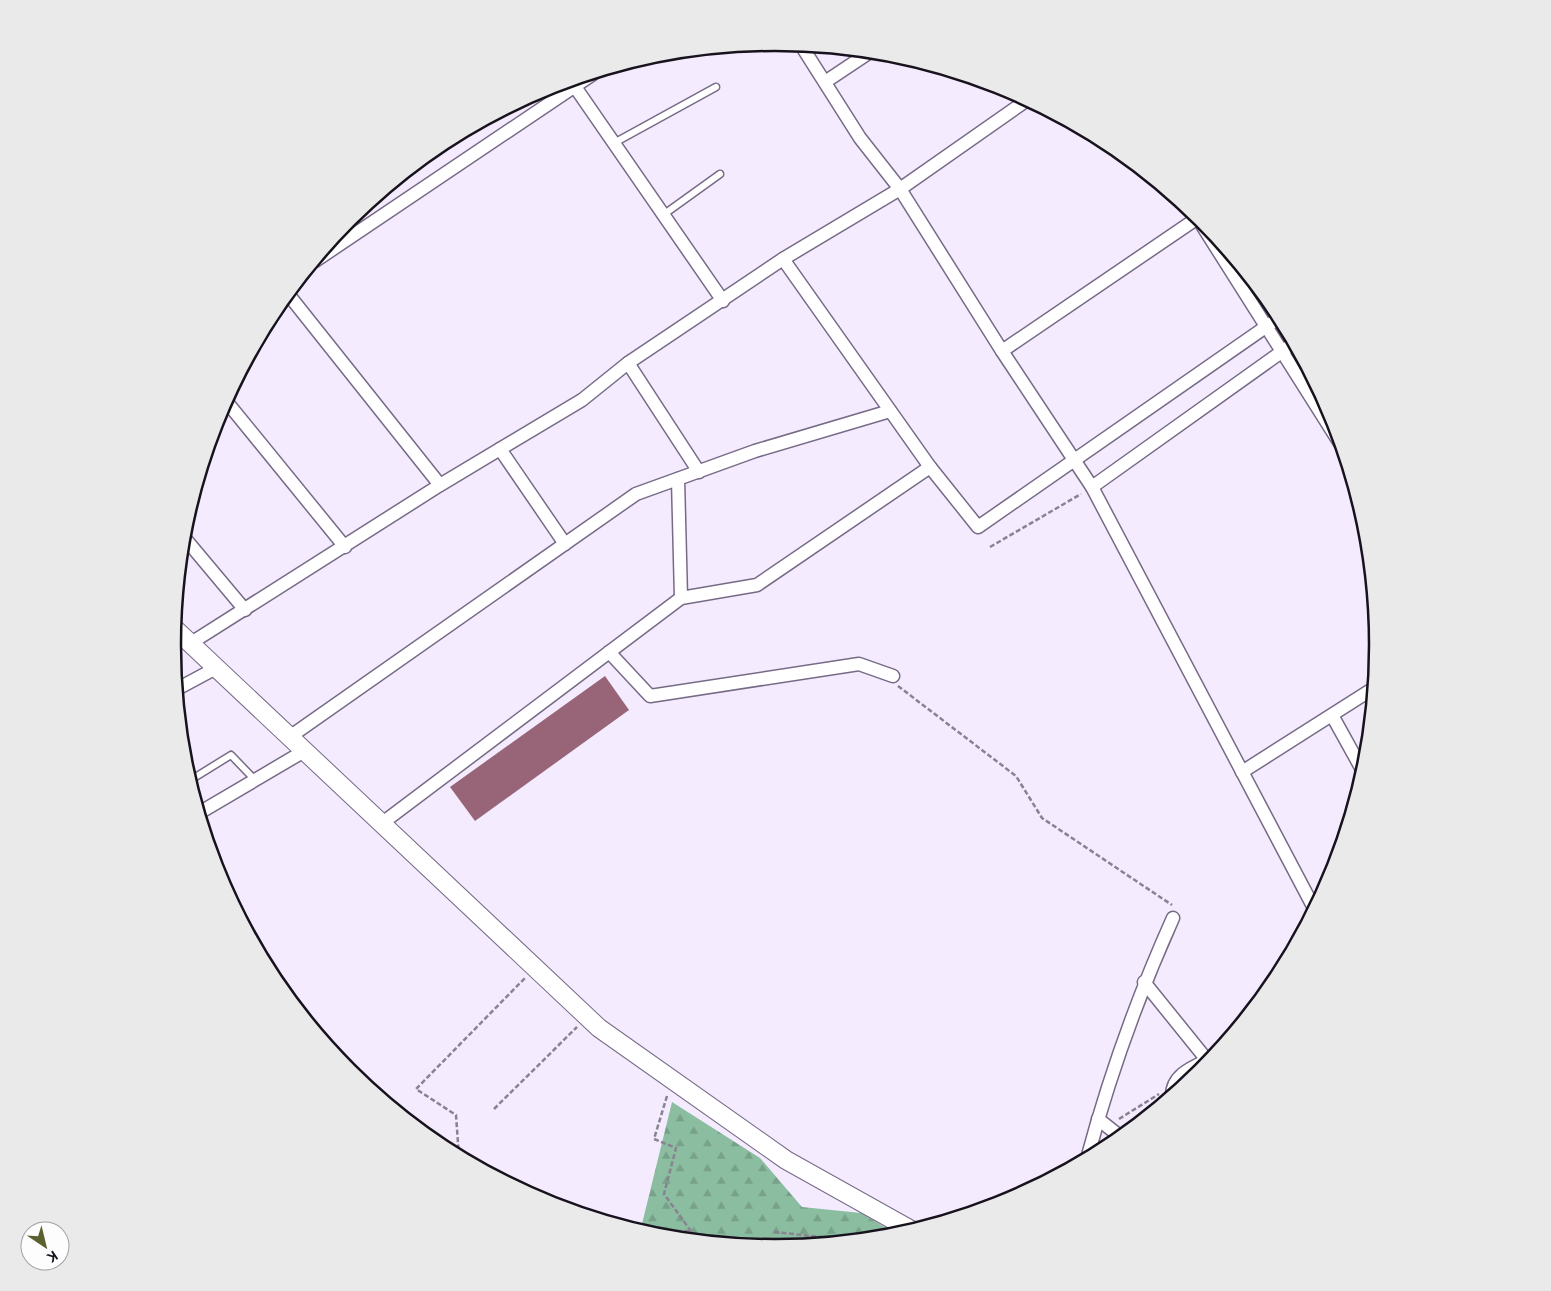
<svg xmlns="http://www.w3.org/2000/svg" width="1551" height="1291" font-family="Figtree,sans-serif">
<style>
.forest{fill:url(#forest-firs)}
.building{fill:#976577}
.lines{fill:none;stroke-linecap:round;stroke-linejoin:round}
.lane-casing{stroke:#776a86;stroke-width:9}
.street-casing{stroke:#776a86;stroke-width:15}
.secondary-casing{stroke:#776a86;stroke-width:20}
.path{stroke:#898291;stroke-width:2.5;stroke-dasharray:5 2.5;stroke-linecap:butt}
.lane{stroke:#fff;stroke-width:6}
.street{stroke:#fff;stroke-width:12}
.secondary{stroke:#fff;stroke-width:18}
.rim{fill:none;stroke:#18121d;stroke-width:2.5}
</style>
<defs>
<pattern id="forest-firs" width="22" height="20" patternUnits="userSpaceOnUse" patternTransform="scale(1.25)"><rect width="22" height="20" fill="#8bbda0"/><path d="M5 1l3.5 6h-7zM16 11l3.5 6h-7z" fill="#77a189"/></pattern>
</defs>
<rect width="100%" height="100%" fill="#f4ebff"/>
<polygon class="forest" points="672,1102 760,1158 802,1207 861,1213 898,1235 775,1248 658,1237 640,1232"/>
<polygon class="building" points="605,676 629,710 475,821 450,787"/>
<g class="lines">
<defs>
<g id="lane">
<polyline points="614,143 716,87"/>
<polyline points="663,215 720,174"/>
<polyline points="189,781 231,755 254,779"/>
</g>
<g id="street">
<polyline points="801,45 860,138 900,189 1002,351 1092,487 1315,910"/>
<polyline points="571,81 723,301"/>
<polyline points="825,82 870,52"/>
<polyline points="1195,214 1343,448"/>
<polyline points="783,259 930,467 978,527 1280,317"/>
<polyline points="315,261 593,74"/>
<polyline points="288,294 440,485"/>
<polyline points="1002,351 1199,217"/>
<polyline points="628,363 783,259 900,189 1027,100"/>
<polyline points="226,401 345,547"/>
<polyline points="500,449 565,544"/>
<polyline points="678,479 681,598"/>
<polyline points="1092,487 1294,343"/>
<polyline points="183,536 245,610"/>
<polyline points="191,643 440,485 582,400 628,363 699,472"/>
<polyline points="609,652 650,696 859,664 893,676"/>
<polyline points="177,689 218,667"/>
<polyline points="1333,717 1364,773"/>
<polyline points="291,736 636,494 755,451 890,411"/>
<polyline points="1242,772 1374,688"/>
<polyline points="199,813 306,750"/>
<polyline points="381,824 681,598 757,585 930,467"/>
<polyline points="1144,982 1207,1060"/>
<path d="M1172 1096C1172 1073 1196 1066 1214 1057"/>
<polyline points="1098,1119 1122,1138"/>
<path d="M1087 1159C1109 1077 1138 996 1173 918"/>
</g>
<polyline id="secondary" points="174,628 599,1028 786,1160 913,1231"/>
</defs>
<use href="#lane" class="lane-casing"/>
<use href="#street" class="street-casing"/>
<use href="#secondary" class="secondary-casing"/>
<g class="path">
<polyline points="990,547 1081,494"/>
<polyline points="898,686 1016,776 1042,818 1172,905"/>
<polyline points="667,1096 654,1139 676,1148 664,1194 693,1234"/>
<polyline points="494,1109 577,1027"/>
<polyline points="1119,1119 1159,1094"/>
<polyline points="459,1157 456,1115 416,1089 525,978"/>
<polyline points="639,1231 690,1231"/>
<polyline points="774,1232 821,1237 835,1243"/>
<polyline points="736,1242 744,1245"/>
</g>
<use href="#lane" class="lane"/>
<use href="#street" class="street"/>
<use href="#secondary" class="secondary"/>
</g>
<path d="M0 0H1551V1291H0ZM181 645a594 594 0 1 1 1188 0a594 594 0 1 1-1188 0Z" fill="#ebeaeb" fill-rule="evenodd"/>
<path class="rim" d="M181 645a594 594 0 1 1 1188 0a594 594 0 1 1-1188 0Z"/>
<g transform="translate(45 1246) rotate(145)"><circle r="24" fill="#fdfdfd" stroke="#a19fa3"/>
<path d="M0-4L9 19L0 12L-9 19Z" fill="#5c602e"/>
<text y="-8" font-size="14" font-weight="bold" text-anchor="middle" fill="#18121d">K</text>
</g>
</svg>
